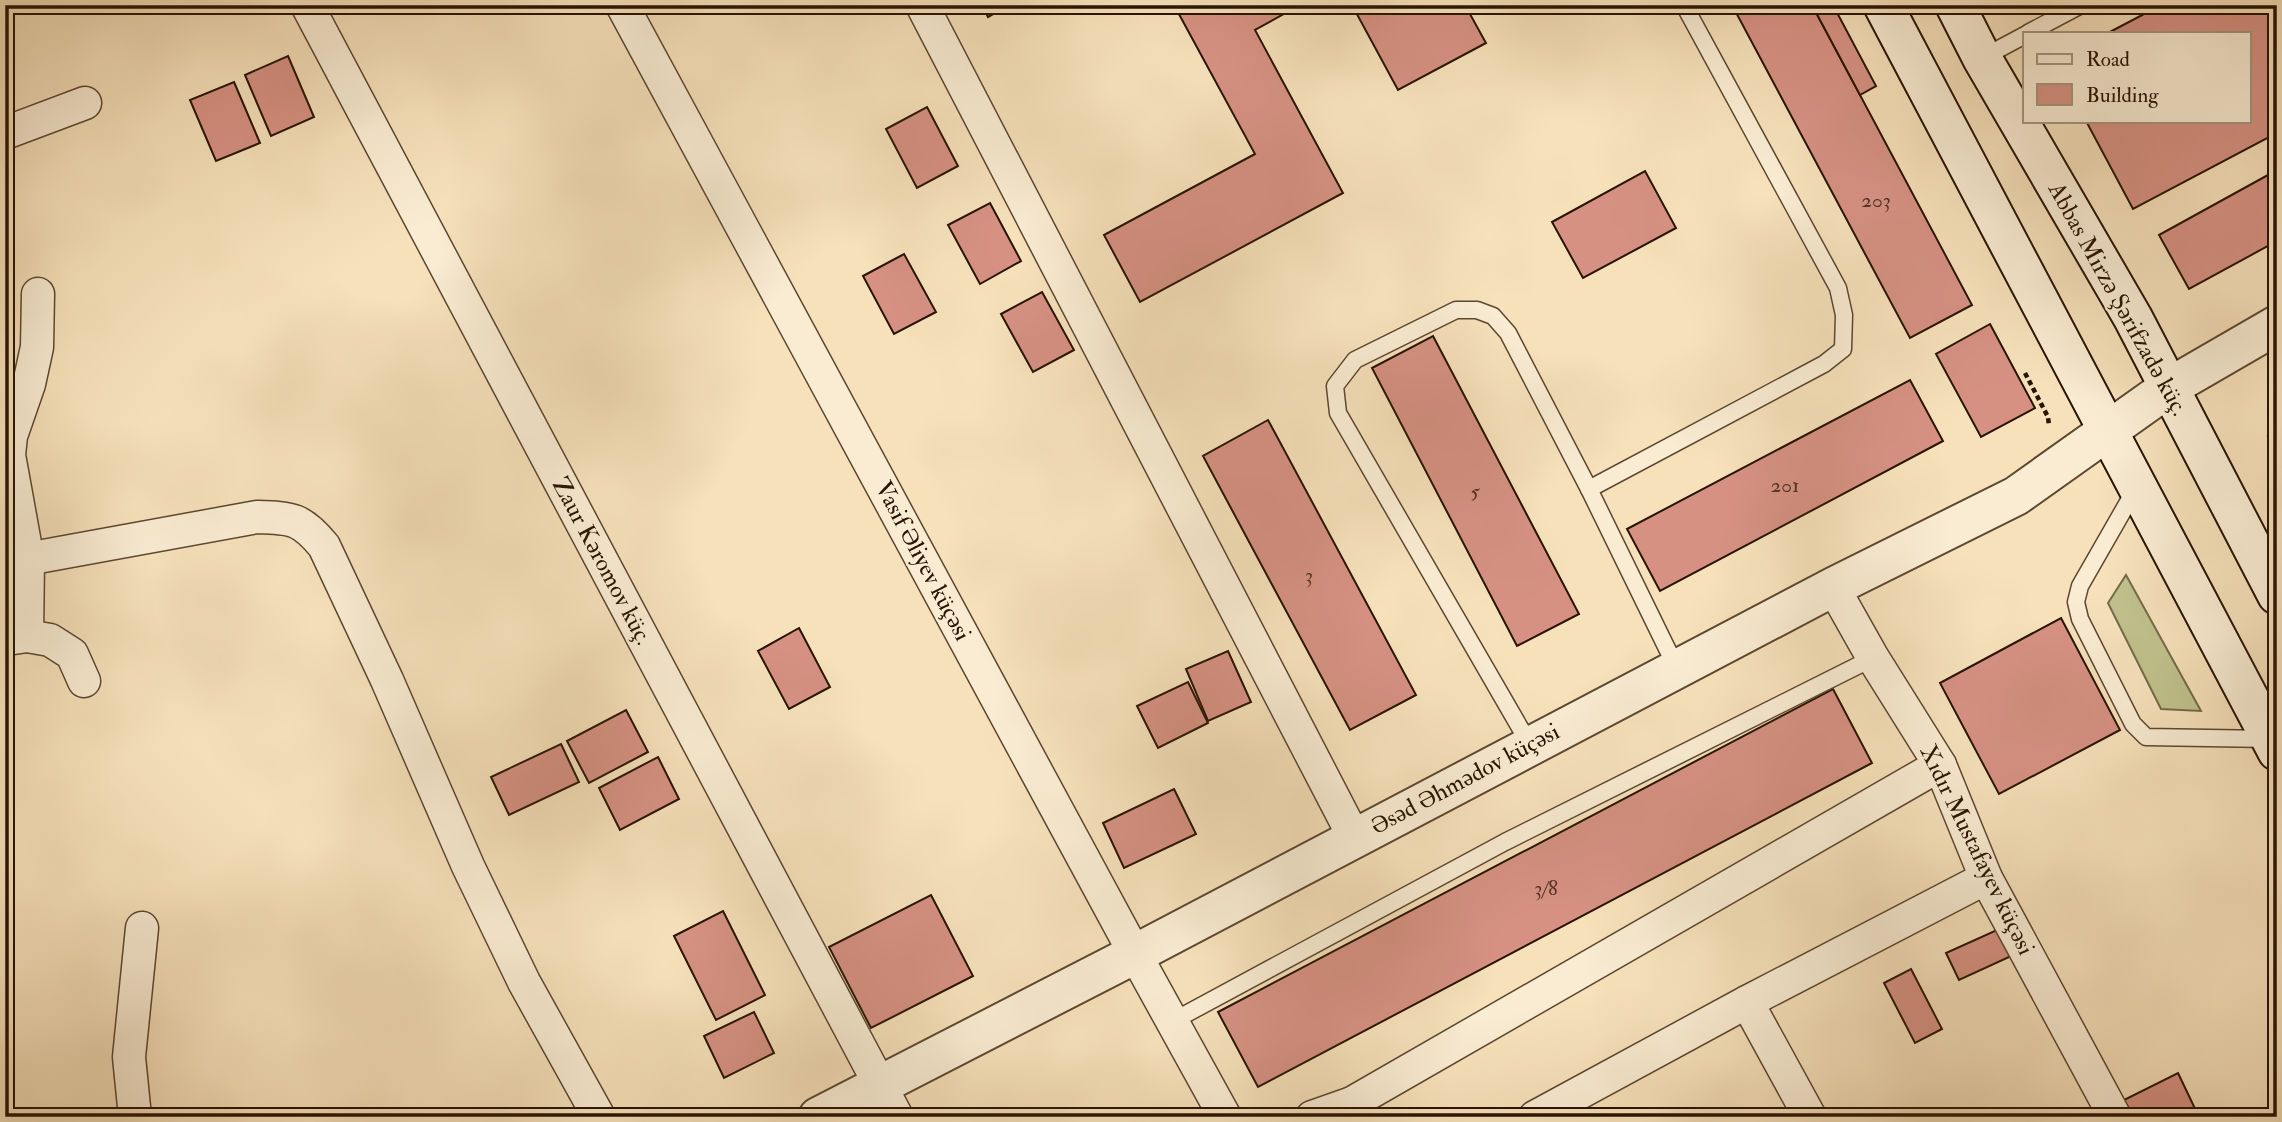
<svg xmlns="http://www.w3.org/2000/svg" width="2282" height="1122" font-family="'IM FELL Double Pica',serif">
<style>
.green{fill:#c0c28d;stroke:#746b48;stroke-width:2}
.building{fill:#d69183;stroke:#281402;stroke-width:2}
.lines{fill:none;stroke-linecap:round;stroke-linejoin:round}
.service-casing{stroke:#5c4730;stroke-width:19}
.minor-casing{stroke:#5c4730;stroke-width:35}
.tertiary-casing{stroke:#5c4730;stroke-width:42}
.secondary-casing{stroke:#281402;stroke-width:42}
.path{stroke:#281402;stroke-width:4.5;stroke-dasharray:5 3.5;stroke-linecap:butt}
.service{stroke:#f9ecd3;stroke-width:16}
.minor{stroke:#f9ecd3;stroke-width:32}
.tertiary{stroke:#f9ecd3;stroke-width:38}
.secondary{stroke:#f9ecd3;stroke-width:38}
.labels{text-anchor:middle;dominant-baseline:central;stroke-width:5;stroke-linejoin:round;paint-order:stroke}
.number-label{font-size:21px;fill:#543322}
.street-label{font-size:24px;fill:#281402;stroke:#f9ecd3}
</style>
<rect width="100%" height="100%" fill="#f6e1bb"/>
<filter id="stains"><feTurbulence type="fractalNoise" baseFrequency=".00286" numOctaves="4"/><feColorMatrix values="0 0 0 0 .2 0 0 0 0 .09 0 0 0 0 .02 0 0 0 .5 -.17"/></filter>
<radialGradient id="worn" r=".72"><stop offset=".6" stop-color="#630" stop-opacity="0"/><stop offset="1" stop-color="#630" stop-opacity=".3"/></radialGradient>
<polygon class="green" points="2126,575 2201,711 2161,709 2108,603"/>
<g class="building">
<polygon points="982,5 1009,5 988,17"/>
<polygon points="1174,5 1300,5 1255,30 1343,193 1140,302 1104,235 1255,154"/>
<polygon points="1352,5 1465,5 1486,43 1398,90"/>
<polygon points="1732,5 1812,5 1972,305 1910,338"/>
<polygon points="1812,5 1833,5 1876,86 1860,95"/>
<polygon points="2161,5 2271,5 2277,15 2277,133 2133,209 2086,121 2249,121 2249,33 2108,33"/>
<polygon points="288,56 314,117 271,136 245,75"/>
<polygon points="234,82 260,143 216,161 190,100"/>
<polygon points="927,107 958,166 917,188 886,129"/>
<polygon points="2277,170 2277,241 2189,289 2159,235"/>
<polygon points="1645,171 1676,228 1583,278 1552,222"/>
<polygon points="990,203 1021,261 980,284 948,225"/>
<polygon points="904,254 936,312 894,334 863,276"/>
<polygon points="1042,292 1074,350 1033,372 1001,314"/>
<polygon points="1990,324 2035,408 1981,437 1936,354"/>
<polygon points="1433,336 1579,614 1517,646 1372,368"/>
<polygon points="1910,380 1943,441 1660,591 1627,529"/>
<polygon points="1268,420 1416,695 1350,730 1203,456"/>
<polygon points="2277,432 2277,453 2268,437"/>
<polygon points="2061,618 2120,730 1999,794 1940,683"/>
<polygon points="799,628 830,687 789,709 758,651"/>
<polygon points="1228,651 1251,702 1208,721 1186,669"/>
<polygon points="1188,682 1208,723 1158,748 1137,706"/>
<polygon points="1833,689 1872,763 1258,1087 1218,1012"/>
<polygon points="626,710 648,752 589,783 567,741"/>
<polygon points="561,744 579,782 509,815 491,777"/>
<polygon points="658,757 679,799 620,830 599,788"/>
<polygon points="1174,789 1196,834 1124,868 1103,823"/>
<polygon points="931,895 973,976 871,1028 829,947"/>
<polygon points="723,911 765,995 716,1020 674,936"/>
<polygon points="2008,925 2020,952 1959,980 1946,953"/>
<polygon points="1911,969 1942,1029 1915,1043 1884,983"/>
<polygon points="754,1012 774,1053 724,1078 704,1036"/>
<polygon points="2178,1073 2199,1117 2127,1117 2120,1102"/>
</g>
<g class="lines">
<defs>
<g id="service">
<polyline points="2028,33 2081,5"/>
<polyline points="1982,58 2025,35"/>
<polyline points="2135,490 2080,586 2076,602 2080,619 2133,724 2146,737 2270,739"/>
<polyline points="1677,669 1589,489 1824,364 1843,349 1844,315 1838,288 1684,5"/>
<polyline points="1530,745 1338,413 1335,386 1355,360 1456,310 1477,310 1493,316 1508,333 1589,489"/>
<polyline points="1173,1021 1505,842 1873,658"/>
</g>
<g id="minor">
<polyline points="307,5 897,1117"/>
<polyline points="622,5 1135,954 1225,1117"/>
<polyline points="922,5 1354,837"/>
<polyline points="5,133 85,103"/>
<path d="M5 563 257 517C292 518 301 518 324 546L387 680 468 866 524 982 599 1117"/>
<polyline points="1833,587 1873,658 1940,765 1986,878 2115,1117"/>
<polyline points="27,636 28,560 9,455 11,436 29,384 37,347 38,294"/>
<polyline points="7,639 27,636 50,640 72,654 84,681"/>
<polyline points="1747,1002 1810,1117"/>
<polyline points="1352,1103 1940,765"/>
<polyline points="135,1117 129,1057 142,928"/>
<polyline points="1312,1117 1352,1103 1359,1117"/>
<polyline points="1535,1117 1747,1002 1986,878"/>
</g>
<polyline id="tertiary" points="818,1117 1135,954 1833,587 2016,496 2168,388 2277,325"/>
<g id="secondary">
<polyline points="1883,5 2277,751"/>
<polyline points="1955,5 1982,58 2133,318 2277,595"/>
</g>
</defs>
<use href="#service" class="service-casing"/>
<use href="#minor" class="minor-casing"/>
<use href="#tertiary" class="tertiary-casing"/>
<use href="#secondary" class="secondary-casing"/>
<polyline class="path" points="2025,373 2048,417 2049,426"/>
<use href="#service" class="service"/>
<use href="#minor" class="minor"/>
<use href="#tertiary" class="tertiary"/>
<use href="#secondary" class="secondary"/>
</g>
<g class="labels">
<g class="number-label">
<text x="1876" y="200">203</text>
<text x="1785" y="485">201</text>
<text x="1475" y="491">5</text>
<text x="1309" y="575">3</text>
<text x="1546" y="888">3/8</text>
</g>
<g class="street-label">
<text transform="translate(2118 299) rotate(61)">Abbas Mirzə Şərifzadə küç.</text>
<text transform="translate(602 561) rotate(62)">Zaur Kəromov küç.</text>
<text transform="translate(923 561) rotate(62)">Vasif Əliyev küçəsi</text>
<text transform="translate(1465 779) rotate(-28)">Əsəd Əhmədov küçəsi</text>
<text transform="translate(1977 850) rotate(64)">Xıdır Mustafayev küçəsi</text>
</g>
</g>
<rect width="2282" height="1122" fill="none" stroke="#f6e1bb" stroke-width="28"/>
<rect x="7" y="7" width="2268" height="1108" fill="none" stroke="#281402" stroke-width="3.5"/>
<rect x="14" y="14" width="2254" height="1094" fill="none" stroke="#281402" stroke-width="2"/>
<rect x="2023" y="32" width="228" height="91" fill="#f9ecd3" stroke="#a5967f" stroke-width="2"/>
<rect x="2037" y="54" width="35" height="10" fill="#f9ecd3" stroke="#a5967f" stroke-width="2"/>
<text x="2086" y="66" font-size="21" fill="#281402">Road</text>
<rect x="2037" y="84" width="35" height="21" fill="#d69183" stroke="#a5967f" stroke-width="2"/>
<text x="2086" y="102" font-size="21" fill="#281402">Building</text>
<rect width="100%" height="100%" filter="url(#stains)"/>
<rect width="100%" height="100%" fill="url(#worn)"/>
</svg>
